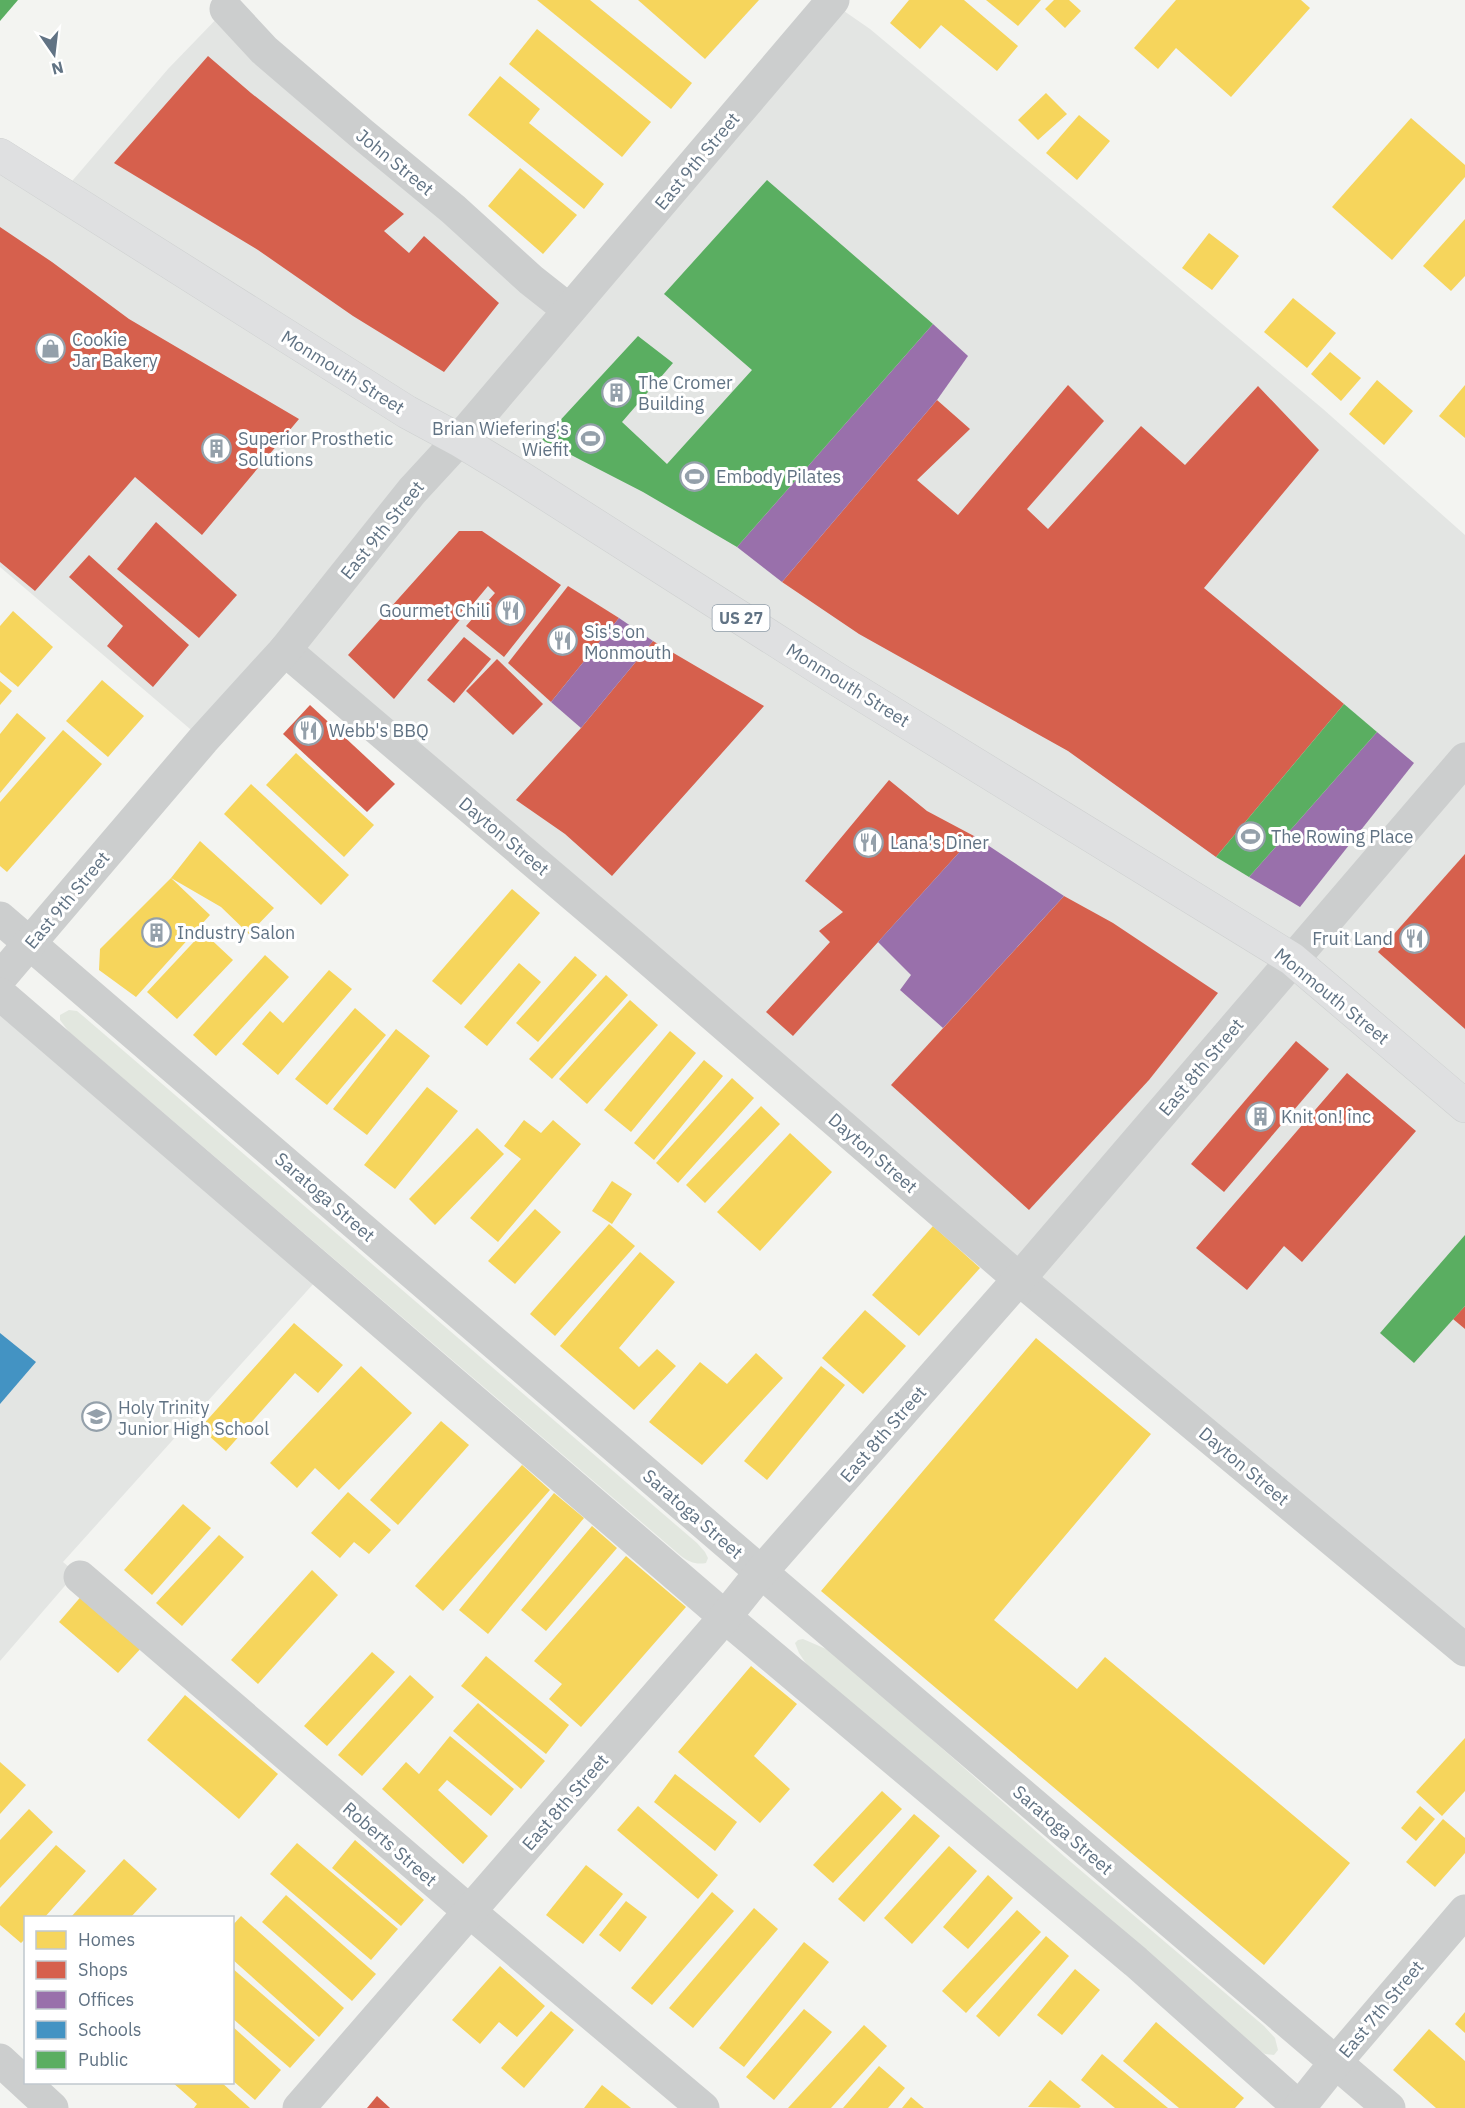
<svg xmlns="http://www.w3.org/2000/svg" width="1465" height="2108" font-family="'IBM Plex Sans',sans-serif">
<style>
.built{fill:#e3e5e3}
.green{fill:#e2e7df}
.homes{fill:#f6d55c}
.shops{fill:#d6604d}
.offices{fill:#9970ab}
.schools{fill:#4393c3}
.public{fill:#5aae61}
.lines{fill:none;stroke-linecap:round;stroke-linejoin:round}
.major-casing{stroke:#ced0d0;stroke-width:34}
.minor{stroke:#cccece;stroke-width:33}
.major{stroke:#dfe0e1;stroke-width:33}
.labels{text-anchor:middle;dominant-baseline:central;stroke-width:6;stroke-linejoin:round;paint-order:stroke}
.shield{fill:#fff;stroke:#909da9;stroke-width:1.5}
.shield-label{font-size:16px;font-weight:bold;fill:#617384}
.street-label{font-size:18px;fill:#617384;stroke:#fff}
.poi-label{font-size:18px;fill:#617384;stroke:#fff;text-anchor:start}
</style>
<rect width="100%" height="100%" fill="#f3f4f1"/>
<g class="built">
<polygon points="831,2 870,29 1083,207 1323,409 1465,535 1465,1650 285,650 203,740 0,567 0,155 61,194 168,69 226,9 569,310"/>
<polygon points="0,994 324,1272 63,1562 76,1573 0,1661"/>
</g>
<g class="green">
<path d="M69 1010 77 1011 83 1016 697 1543 705 1552 708 1558 706 1563C696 1565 689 1562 681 1556L69 1032 60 1020V1015Z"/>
<polygon points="803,1639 833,1652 1065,1857 1264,2026 1275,2038 1278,2050 1274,2055 1265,2054 1254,2047 809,1668 799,1653 795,1643 798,1640"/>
</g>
<g class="homes">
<polygon points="537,0 590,0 692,83 671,109"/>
<polygon points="638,0 759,0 705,59"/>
<polygon points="909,0 964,0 1018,46 997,71 941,25 920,49 890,23"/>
<polygon points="986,0 1041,0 1018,26"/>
<polygon points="1054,0 1069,0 1081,11 1065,28 1045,9"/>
<polygon points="1176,0 1301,0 1310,8 1231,97 1176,48 1158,69 1134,48"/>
<polygon points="537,29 651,122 622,157 509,64"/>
<polygon points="500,76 540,109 529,123 604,184 584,209 468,115"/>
<polygon points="1046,93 1067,114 1038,140 1018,120"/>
<polygon points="1079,115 1110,141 1077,180 1046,153"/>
<polygon points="1411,118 1465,165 1465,177 1392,260 1332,207"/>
<polygon points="520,168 577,215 543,254 488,206"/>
<polygon points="1465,219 1465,276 1451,291 1423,266"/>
<polygon points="1209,233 1239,256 1212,290 1182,268"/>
<polygon points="1293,298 1336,333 1307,368 1264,332"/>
<polygon points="1330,352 1361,378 1341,401 1311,374"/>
<polygon points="1377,380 1413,411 1384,445 1349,414"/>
<polygon points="1465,385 1465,438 1439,416"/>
<polygon points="13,611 53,647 18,687 0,672 0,626"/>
<polygon points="102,680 144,716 108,757 66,721"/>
<polygon points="0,681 12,691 0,705"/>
<polygon points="17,713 46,738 0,793 0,734"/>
<polygon points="63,730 102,764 7,872 0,866 0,802"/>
<polygon points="296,753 374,825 344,857 266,785"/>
<polygon points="251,784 349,875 321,905 224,814"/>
<polygon points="200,841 274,908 249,934 221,907 171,878 210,915 136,997 99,970 100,949 171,878"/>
<polygon points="512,889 540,913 461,1005 432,981"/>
<polygon points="203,932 233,960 177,1019 147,992"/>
<polygon points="265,955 289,977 216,1056 193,1035"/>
<polygon points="575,956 597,975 538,1042 516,1023"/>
<polygon points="519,963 541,982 487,1046 464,1027"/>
<polygon points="329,970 352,989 278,1075 242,1044 270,1011 283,1023"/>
<polygon points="606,975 628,995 552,1079 529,1059"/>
<polygon points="630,1000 658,1025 587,1104 559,1079"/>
<polygon points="355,1008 386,1035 327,1105 295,1079"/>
<polygon points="396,1029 430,1056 367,1135 333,1109"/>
<polygon points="670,1031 696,1053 631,1132 604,1110"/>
<polygon points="704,1060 723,1076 654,1160 634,1143"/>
<polygon points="732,1078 754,1098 678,1183 656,1163"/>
<polygon points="427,1087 458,1111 395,1189 364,1165"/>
<polygon points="761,1106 780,1124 705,1203 686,1185"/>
<polygon points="524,1120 541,1133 553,1120 581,1144 498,1242 470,1218 521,1159 504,1146"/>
<polygon points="477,1128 504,1154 435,1225 409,1199"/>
<polygon points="790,1133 832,1172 760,1251 717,1212"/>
<polygon points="612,1181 632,1194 612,1224 592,1211"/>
<polygon points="535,1209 561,1232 515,1284 488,1261"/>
<polygon points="609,1224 635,1246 555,1336 530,1314"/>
<polygon points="933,1226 980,1268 919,1336 872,1295"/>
<polygon points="640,1252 675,1282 619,1348 639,1367 657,1349 676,1366 634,1410 560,1346"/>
<polygon points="865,1310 906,1346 863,1394 822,1358"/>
<polygon points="294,1323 343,1365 318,1393 295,1373 226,1451 200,1428"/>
<polygon points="1036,1338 1151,1434 994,1620 1077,1689 1105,1657 1350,1863 1264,1965 821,1591"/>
<polygon points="756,1353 783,1378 702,1465 649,1422 700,1362 727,1384"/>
<polygon points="361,1366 412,1413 339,1490 315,1468 297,1488 270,1463"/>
<polygon points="821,1366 845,1385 767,1480 744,1461"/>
<polygon points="441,1421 469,1445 398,1525 370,1500"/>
<polygon points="522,1465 550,1490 443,1611 415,1586"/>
<polygon points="348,1492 391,1530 369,1554 354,1542 340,1558 311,1533"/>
<polygon points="554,1493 584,1518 488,1634 459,1610"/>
<polygon points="183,1504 211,1528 152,1595 124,1570"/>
<polygon points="592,1526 617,1548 546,1631 521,1610"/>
<polygon points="219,1535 244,1557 182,1626 156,1603"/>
<polygon points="626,1556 686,1607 581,1727 549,1699 562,1684 534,1661"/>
<polygon points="312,1570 338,1595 258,1684 231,1660"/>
<polygon points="84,1593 144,1645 118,1673 59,1622"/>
<polygon points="372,1652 395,1672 327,1746 304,1726"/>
<polygon points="486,1656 569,1725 546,1754 461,1686"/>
<polygon points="751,1666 797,1704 754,1756 790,1789 760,1823 678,1752"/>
<polygon points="410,1675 434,1697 362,1776 338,1755"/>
<polygon points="185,1695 278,1774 239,1819 147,1740"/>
<polygon points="478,1703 545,1761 521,1789 453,1731"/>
<polygon points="450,1736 514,1789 491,1816 447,1780 438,1790 488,1836 463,1864 382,1789 406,1762 419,1774"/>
<polygon points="1465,1738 1465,1791 1442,1816 1416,1792"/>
<polygon points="0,1762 26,1785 0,1814"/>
<polygon points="675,1774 737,1822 715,1851 654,1802"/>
<polygon points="882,1791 902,1809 833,1883 813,1865"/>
<polygon points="638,1806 718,1875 698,1899 617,1830"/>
<polygon points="1420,1806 1435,1819 1416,1841 1401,1828"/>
<polygon points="29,1809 53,1832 0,1888 0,1840"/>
<polygon points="914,1814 940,1836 864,1922 838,1899"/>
<polygon points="1443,1819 1465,1838 1465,1853 1435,1887 1406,1862"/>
<polygon points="355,1840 424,1900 401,1926 332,1868"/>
<polygon points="297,1843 398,1929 371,1960 270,1874"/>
<polygon points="56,1845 86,1871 44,1918 26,1918 26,1938 21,1943 0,1925 0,1907"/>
<polygon points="949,1846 977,1871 912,1944 884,1918"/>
<polygon points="124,1859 157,1889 130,1918 70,1918"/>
<polygon points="586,1865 623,1894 583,1944 546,1915"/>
<polygon points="988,1875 1013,1898 968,1949 943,1927"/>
<polygon points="712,1892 734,1911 652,2005 631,1988"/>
<polygon points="286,1895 376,1974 352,2001 262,1922"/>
<polygon points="626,1901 647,1917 620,1952 599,1935"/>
<polygon points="754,1908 778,1929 693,2028 669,2008"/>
<polygon points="1017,1910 1041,1932 966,2013 942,1991"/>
<polygon points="241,1916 344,2008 319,2037 232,1959 232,1926"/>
<polygon points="1046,1936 1069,1956 999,2037 976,2016"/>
<polygon points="804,1942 829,1962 744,2067 719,2048"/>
<polygon points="500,1966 545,2006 517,2037 499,2022 480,2044 452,2020"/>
<polygon points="232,1968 315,2040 290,2068 232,2018"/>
<polygon points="1075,1969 1100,1990 1062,2035 1037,2015"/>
<polygon points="804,2009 832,2032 774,2100 746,2077"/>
<polygon points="551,2011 574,2030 524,2088 501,2068"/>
<polygon points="1465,2012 1465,2033 1455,2024"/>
<polygon points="1156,2022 1244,2098 1235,2108 1179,2108 1123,2061"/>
<polygon points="864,2025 887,2046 831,2108 788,2108"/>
<polygon points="232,2026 281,2070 255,2100 232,2080"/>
<polygon points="1429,2029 1465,2061 1465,2108 1436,2108 1393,2070"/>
<polygon points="1102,2054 1168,2108 1115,2108 1081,2080"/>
<polygon points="879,2066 905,2088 888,2108 843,2108"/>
<polygon points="1050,2080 1081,2106 1079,2108 1028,2107"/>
<polygon points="172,2082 221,2082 250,2108 194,2108 197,2104"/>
<polygon points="602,2085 631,2108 584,2108"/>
<polygon points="911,2097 924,2108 902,2108"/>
</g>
<g class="shops">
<polygon points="208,56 251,93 404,214 384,231 409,253 424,236 499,303 444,372 353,316 258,250 114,163"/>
<polygon points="0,227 52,262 129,319 299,419 202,535 135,477 35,591 0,562"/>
<polygon points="1068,385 1104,421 1027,509 1048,529 1141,426 1185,465 1258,386 1319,450 1204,588 1344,704 1216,857 1068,751 859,634 782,582 937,400 970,429 917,480 958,515"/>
<polygon points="156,522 237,595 199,638 117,569"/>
<polygon points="459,531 482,531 561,585 504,657 466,626 495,593 488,586 394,699 348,655"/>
<polygon points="89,555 189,645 153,687 107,646 123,626 69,577"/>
<polygon points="568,586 619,618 551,702 508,663"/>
<polygon points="464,637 491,659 454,703 427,680"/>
<polygon points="653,641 764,706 612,876 565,834 516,800 581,728"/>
<polygon points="497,659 543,704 513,735 466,691"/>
<polygon points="310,705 395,784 367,812 283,734"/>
<polygon points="889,780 927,811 974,836 793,1036 766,1012 830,942 819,931 843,912 805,881"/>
<polygon points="1465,854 1465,1029 1378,952"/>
<polygon points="1064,896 1113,923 1218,993 1149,1080 1029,1210 891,1085"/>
<polygon points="1296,1041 1329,1069 1224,1192 1191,1164"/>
<polygon points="1347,1073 1416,1131 1302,1262 1284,1246 1247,1290 1196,1248"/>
<polygon points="1465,1306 1465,1329 1453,1319"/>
<polygon points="377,2096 390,2108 367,2108"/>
</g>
<g class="offices">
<polygon points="933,324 968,356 937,400 782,582 737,547"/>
<polygon points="619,618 653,641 581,728 551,702"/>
<polygon points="1377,732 1414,763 1300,907 1249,877"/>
<polygon points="974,836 1064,896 943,1028 900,990 911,975 878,942"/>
</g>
<polygon class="schools" points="0,1333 36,1362 0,1404"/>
<g class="public">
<polygon points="0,0 18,0 0,21"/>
<polygon points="767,180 933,324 737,547 643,492 542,440 638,336 673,363 622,422 667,464 752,370 664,294"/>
<polygon points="1344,704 1377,732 1249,877 1216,857"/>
<polygon points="1465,1235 1465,1306 1414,1363 1380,1333"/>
</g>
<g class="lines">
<defs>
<polyline id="major" points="0,155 407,412 459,440 515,474 835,678 1292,959 1465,1106"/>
</defs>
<use href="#major" class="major-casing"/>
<g class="minor">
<polyline points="226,9 264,50 362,134 453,209 531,280 569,310"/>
<polyline points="285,650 631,944 1019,1279 1465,1650"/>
<polyline points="0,918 761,1572 1389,2108"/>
<polyline points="0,978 203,740 285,650 412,491 459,440 833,0"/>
<polyline points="0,994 725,1617 1136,1962 1300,2108"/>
<polyline points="80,1577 469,1911 703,2108"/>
<polyline points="0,2060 52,2108"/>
<polyline points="299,2108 725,1617 761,1572 1019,1279 1465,759"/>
<polyline points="1299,2108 1335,2063 1465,1911"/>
</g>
<use href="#major" class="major"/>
</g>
<defs>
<symbol id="shop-ring" viewBox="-11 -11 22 22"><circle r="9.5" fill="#fff" stroke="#94a0aa" stroke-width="1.5"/><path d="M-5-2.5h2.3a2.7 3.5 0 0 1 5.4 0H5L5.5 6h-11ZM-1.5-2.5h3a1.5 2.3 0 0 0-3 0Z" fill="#94a0aa"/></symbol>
<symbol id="building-ring" viewBox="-11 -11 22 22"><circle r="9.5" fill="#fff" stroke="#94a0aa" stroke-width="1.5"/><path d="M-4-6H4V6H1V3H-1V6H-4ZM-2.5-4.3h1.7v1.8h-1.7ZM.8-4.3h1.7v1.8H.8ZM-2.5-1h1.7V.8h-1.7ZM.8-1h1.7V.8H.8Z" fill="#94a0aa"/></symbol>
<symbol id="stadium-ring" viewBox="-11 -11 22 22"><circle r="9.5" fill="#fff" stroke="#94a0aa" stroke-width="1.5"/><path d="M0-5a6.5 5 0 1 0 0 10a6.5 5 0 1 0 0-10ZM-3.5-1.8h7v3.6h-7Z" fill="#94a0aa"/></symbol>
<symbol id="restaurant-ring" viewBox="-11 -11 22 22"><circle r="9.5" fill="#fff" stroke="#94a0aa" stroke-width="1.5"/><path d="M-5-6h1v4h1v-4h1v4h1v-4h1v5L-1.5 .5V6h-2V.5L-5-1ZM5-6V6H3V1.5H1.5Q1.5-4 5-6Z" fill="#94a0aa"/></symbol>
<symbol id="school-ring" viewBox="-11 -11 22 22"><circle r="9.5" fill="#fff" stroke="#94a0aa" stroke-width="1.5"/><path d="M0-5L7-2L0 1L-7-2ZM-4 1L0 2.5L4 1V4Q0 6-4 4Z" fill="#94a0aa"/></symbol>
</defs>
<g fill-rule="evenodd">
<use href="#shop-ring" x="34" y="332" width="33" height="33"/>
<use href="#building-ring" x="600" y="376" width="33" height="33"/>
<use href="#stadium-ring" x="574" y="422" width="33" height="33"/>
<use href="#building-ring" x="200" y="432" width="33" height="33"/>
<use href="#stadium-ring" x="678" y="460" width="33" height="33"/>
<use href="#restaurant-ring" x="494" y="594" width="33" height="33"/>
<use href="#restaurant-ring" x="546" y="624" width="33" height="33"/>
<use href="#restaurant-ring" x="292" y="714" width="33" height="33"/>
<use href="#stadium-ring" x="1234" y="820" width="33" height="33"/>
<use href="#restaurant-ring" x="852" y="826" width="33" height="33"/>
<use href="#building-ring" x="140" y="916" width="33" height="33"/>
<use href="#restaurant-ring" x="1398" y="922" width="33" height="33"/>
<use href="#building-ring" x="1244" y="1100" width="33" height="33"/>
<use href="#school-ring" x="80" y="1400" width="33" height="33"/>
</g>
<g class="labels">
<rect class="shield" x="712.5" y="605" width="57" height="26" rx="4.5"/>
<g class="shield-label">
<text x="741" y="618">US 27</text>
</g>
<g class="street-label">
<text transform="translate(697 161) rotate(-50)">East 9th Street</text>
<text transform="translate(395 162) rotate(39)">John Street</text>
<text transform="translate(343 372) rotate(32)">Monmouth Street</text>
<text transform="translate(382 530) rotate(-51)">East 9th Street</text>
<text transform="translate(848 685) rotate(32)">Monmouth Street</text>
<text transform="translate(504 836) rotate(40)">Dayton Street</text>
<text transform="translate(67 900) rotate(-50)">East 9th Street</text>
<text transform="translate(1332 996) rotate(39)">Monmouth Street</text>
<text transform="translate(1201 1067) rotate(-50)">East 8th Street</text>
<text transform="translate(873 1153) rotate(41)">Dayton Street</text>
<text transform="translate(325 1197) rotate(41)">Saratoga Street</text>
<text transform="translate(883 1434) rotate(-49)">East 8th Street</text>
<text transform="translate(1244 1466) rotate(40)">Dayton Street</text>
<text transform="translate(693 1514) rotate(41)">Saratoga Street</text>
<text transform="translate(565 1802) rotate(-49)">East 8th Street</text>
<text transform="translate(1063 1830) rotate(41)">Saratoga Street</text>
<text transform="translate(390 1844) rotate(41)">Roberts Street</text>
<text transform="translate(1381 2009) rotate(-50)">East 7th Street</text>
</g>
<g class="poi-label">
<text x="72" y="339">Cookie<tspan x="72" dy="21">Jar Bakery</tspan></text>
<text x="638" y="382">The Cromer<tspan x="638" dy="21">Building</tspan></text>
<text x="569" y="428" text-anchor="end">Brian Wiefering's<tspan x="569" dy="21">Wiefit</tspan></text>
<text x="238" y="438">Superior Prosthetic<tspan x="238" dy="21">Solutions</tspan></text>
<text x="716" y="476">Embody Pilates</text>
<text x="490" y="610" text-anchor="end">Gourmet Chili</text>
<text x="584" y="631">Sis's on<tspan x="584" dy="21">Monmouth</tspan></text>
<text x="329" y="730">Webb's BBQ</text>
<text x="1271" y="836">The Rowing Place</text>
<text x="890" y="842">Lana's Diner</text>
<text x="177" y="932">Industry Salon</text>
<text x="1393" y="938" text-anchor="end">Fruit Land</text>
<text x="1281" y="1116">Knit on! inc</text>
<text x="118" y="1407">Holy Trinity<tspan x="118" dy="21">Junior High School</tspan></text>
</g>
</g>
<rect x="24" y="1916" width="210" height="168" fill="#ffffff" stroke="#c0c7ce" stroke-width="1.5"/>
<rect x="36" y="1931" width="30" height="18" fill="#f6d55c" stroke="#c0c7ce" stroke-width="1.5"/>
<text x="78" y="1946" font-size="18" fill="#617384">Homes</text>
<rect x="36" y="1961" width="30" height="18" fill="#d6604d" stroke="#c0c7ce" stroke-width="1.5"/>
<text x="78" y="1976" font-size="18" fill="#617384">Shops</text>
<rect x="36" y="1991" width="30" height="18" fill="#9970ab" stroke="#c0c7ce" stroke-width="1.5"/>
<text x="78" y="2006" font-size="18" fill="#617384">Offices</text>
<rect x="36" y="2021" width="30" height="18" fill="#4393c3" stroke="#c0c7ce" stroke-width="1.5"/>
<text x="78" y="2036" font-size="18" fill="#617384">Schools</text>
<rect x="36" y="2051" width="30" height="18" fill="#5aae61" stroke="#c0c7ce" stroke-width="1.5"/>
<text x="78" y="2066" font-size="18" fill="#617384">Public</text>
<g transform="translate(54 54) rotate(166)" stroke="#ffffff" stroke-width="4.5" paint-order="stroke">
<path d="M0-4.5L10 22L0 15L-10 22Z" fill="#617384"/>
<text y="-9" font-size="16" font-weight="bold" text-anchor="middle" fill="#617384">N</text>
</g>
</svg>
